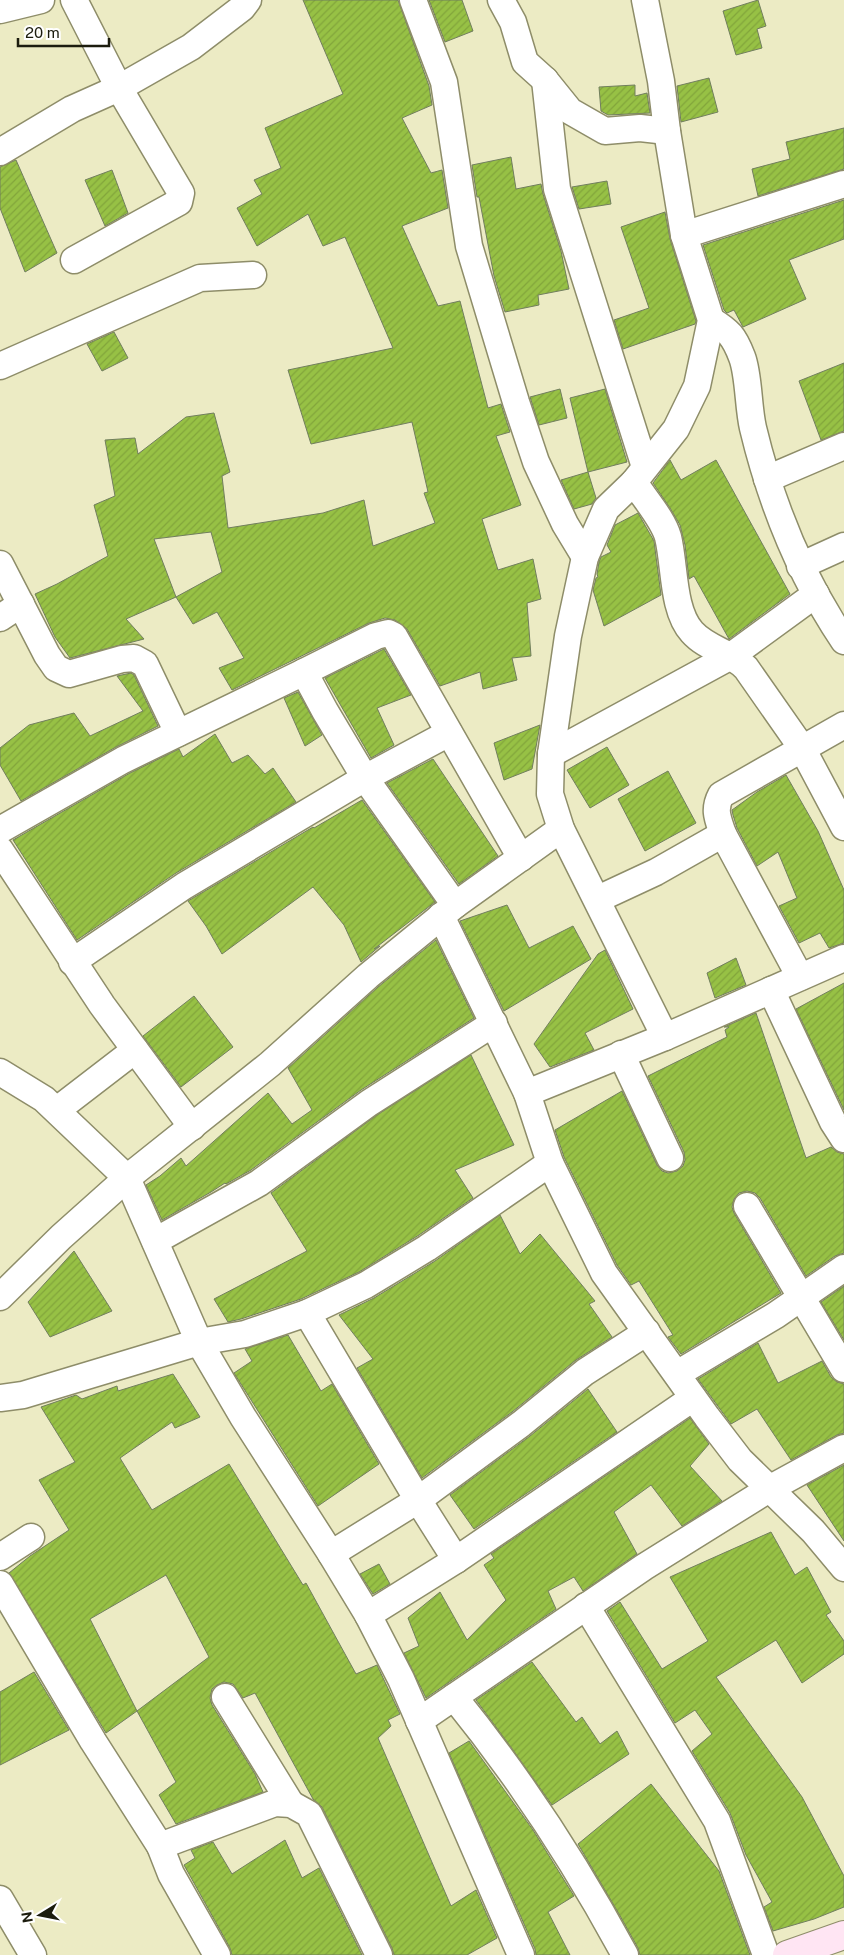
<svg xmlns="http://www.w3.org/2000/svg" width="844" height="1955" font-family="'Public Sans',sans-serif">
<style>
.building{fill:url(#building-hatch);stroke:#717e5e;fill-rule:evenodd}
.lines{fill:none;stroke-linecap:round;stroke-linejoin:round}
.street-casing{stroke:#8e8d69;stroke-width:29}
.secondary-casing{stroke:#8e8d69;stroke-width:30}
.street{stroke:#fff;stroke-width:26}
.secondary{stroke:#ffe5f3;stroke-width:28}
</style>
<defs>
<pattern id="building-hatch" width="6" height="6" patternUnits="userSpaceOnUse" patternTransform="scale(1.25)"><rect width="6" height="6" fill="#97c145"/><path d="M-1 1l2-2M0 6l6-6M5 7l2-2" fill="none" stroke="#82a53b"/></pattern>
</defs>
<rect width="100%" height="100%" fill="#ecebc4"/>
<g class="building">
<path d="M303 0H398L429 86 432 105 402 118 431 173 442 170 448 208 402 226 438 306 460 301 488 408 501 404 510 432 496 436 521 505 482 519 498 570 533 559 541 599 527 603 531 656 512 658 517 680 483 689 480 672 440 686 407 629 395 620 385 618 369 623 232 690 219 668 244 658 217 612 193 624 176 597 126 619 144 639 70 658 55 637 35 594 57 584 108 556 94 505 115 496 105 440 135 438 138 454 186 417 214 413 230 472 222 476 228 528 323 513 364 500 373 546 435 523 424 493 428 492 412 422 311 444 288 370 393 348 345 237 323 246 308 214 257 246 237 208 262 194 254 180 281 168 265 128 343 94ZM211 532 222 572 176 597 154 539Z"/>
<polygon points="429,0 462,0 473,31 445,42"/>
<polygon points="758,0 766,26 757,29 762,48 736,55 723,11"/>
<polygon points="709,78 718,112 681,122 677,86"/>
<polygon points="635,85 635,96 647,93 650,113 608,115 601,111 599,87"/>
<polygon points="844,128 844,169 758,196 752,169 790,159 786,142"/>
<polygon points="511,157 516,189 541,184 543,194 561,251 569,289 538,295 539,305 505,312 494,276 479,197 477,197 472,165"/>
<polygon points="16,160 57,253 25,272 0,208 0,167"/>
<polygon points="112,170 128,213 105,226 85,180"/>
<polygon points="607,181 611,204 579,209 572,187"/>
<polygon points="844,200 844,239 789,260 806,299 743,327 734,310 727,313 724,310 703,245"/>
<polygon points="665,212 670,239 696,321 695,324 623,349 614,320 649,308 621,227"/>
<polygon points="114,332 128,358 102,371 87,344"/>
<polygon points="844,363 844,431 821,440 799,381"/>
<polygon points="560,389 567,418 539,425 530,397"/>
<polygon points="605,389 627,462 588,472 570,398"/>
<polygon points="670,460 681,480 716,460 790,594 729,639 694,576 689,579 685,545 680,525 670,508 653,483"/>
<polygon points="588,472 596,498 592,504 574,509 561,480"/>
<polygon points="638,513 654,541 661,595 604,626 593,590 596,578 598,577 597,574 599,562 601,557 611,552 607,545 615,525"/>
<polygon points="384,649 411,695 377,708 394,745 371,758 325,678"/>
<polygon points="131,673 134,675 158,726 116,747 21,801 0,765 0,748 29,725 74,713 90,736 143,711 117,676"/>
<polygon points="298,692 322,735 305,746 284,698"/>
<polygon points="540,725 532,769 504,780 494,743"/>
<polygon points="215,734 232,763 248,755 265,774 273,768 296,802 176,873 77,940 13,840 130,773 179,749 183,757"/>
<polygon points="607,747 629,785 590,808 567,770"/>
<polygon points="433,759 498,856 459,884 387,783"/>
<polygon points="668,771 696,823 645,851 618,799"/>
<polygon points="786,775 818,831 844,890 844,943 829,948 820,933 799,943 779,906 797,898 778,852 757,866 737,828 733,815 732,810 757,792"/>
<polygon points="362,800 435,902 374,949 380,946 361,962 344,925 313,887 222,954 206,926 188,901 313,827 314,828"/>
<polygon points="507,905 529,948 573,926 591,959 504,1011 460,921"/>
<polygon points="436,940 474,1018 361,1090 251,1170 226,1184 225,1183 211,1192 162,1220 146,1185 160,1176 181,1158 186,1166 268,1093 292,1124 312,1110 288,1068 378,987"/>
<polygon points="605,950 633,1009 585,1033 594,1050 550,1067 534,1044 598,954"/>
<polygon points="736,958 746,985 715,998 707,973"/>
<polygon points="844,983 844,1110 796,1009"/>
<polygon points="194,996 233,1047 181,1087 143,1036"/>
<polygon points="756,1013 806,1158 831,1147 837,1152 844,1154 844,1253 835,1256 806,1276 760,1198 755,1193 747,1191 739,1193 734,1199 732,1207 734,1213 781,1293 681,1354 668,1337 673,1335 639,1281 631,1285 617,1265 564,1157 555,1130 622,1091 657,1165 662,1171 668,1173 677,1171 683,1166 685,1160 684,1152 648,1076 727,1037 725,1030 729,1027 724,1027"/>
<polygon points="471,1055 514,1145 455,1170 473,1198 419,1235 359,1272 301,1299 241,1319 228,1322 214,1299 307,1251 271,1193 377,1115"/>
<polygon points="500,1215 520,1254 540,1234 595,1301 589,1304 612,1337 576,1360 512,1412 422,1478 357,1368 373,1359 339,1315 374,1298 435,1261"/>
<polygon points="74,1251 112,1311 50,1337 28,1302"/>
<polygon points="844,1286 844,1340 821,1302"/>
<polygon points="288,1335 321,1391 332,1384 379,1464 318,1506 234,1373 252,1361 245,1349"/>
<polygon points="758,1343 778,1383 822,1361 831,1377 837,1382 844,1384 844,1433 837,1435 791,1460 757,1409 731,1424 698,1379"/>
<path d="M173 1374 200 1417 175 1428 172 1422 120 1458 152 1510 229 1464 303 1585 306 1583 356 1674 377 1665 400 1714 388 1720 391 1726 378 1738 451 1906 476 1890 497 1938 467 1955H394L392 1948 322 1807 313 1799 255 1693 243 1698 233 1684 224 1682 217 1685 212 1689 210 1698 212 1705 255 1774 263 1792 176 1824 159 1795 176 1782 137 1711 106 1733 9 1573 30 1556 69 1530 39 1480 75 1462 41 1407 76 1395 82 1399 117 1386 118 1391ZM166 1575 209 1657 137 1711 90 1619Z"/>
<polygon points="588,1389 617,1432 474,1529 450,1495 530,1436"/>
<polygon points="690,1418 709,1444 690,1466 722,1501 682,1526 651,1485 614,1512 637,1554 583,1591 574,1577 548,1591 556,1609 426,1698 404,1653 419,1646 408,1618 440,1592 467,1640 506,1600 484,1565 494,1558 491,1554"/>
<polygon points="844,1465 844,1541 807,1485"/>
<polygon points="771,1532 795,1575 807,1567 831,1612 826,1615 844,1641 844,1654 802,1683 776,1640 716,1677 802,1797 844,1876 844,1907 814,1919 773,1931 764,1907 772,1902 746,1855 730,1813 692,1751 712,1734 695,1710 675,1723 607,1611 620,1602 662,1669 708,1641 670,1577"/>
<polygon points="379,1564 390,1584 373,1594 360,1574"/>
<polygon points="532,1662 576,1722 582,1717 600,1744 617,1731 629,1754 552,1805 513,1750 476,1700"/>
<polygon points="34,1672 69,1730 0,1765 0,1692"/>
<polygon points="469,1741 533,1830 574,1896 548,1912 570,1955 536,1955 535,1949 449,1753"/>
<polygon points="651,1784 719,1871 750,1955 640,1955 638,1948 619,1914 578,1844"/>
<polygon points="285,1840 302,1878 319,1868 362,1955 232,1955 230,1948 184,1865 195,1858 191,1850 213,1842 232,1874"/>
</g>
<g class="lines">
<defs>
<g id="street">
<polyline points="74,0 119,88 181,193 179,202 74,260"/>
<polyline points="413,0 444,82 469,246 516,402 536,462 565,524 585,557"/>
<polyline points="501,0 513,22 525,62 545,80 570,111 605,131 640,128 667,131"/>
<polyline points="645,0 661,81 667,131 684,235 711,320 697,386 676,429 634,482 606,509 585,557 568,636 551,754 550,794 561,829 665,1037"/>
<polyline points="0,10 41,0"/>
<polyline points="545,80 557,189 645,467"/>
<polyline points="0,152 72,109 119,88 191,47 242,8 248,0"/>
<polyline points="684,235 844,184"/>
<path d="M711 320C729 331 734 336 742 357 749 375 748 407 753 428 771 503 801 577 844 641"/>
<polyline points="0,366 200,278 253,275"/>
<polyline points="767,479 844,446"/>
<path d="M634 482C644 498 663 519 668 537 675 565 672 610 692 632 707 649 731 652 746 668L802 748 844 827"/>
<polyline points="0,564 47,655 56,668 69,674 122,659 134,658 145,664 178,733"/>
<polyline points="800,566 844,546"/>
<polyline points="0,618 21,604"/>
<polyline points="304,672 376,636 388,633 394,636 521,858"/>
<polyline points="551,754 731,656 816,594"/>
<polyline points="0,830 123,760 304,672 325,711 365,778 455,905"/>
<polyline points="0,850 102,1005 192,1127"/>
<polyline points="598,899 656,872 723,834"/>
<polyline points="441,916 527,1093 550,1163 604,1273 707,1417 740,1460 813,1531 844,1568"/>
<polyline points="72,962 184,886 365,778 449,733"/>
<path d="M800 977 723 834C718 819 713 810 721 795L844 725"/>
<polyline points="771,990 833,1122 844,1139"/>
<polyline points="621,1054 670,1158"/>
<polyline points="0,1072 44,1099 127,1178 199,1342 243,1417 331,1554 368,1615 401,1679 521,1955"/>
<polyline points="527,1093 665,1037 844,958"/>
<polyline points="57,1110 135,1050"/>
<polyline points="747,1206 844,1369"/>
<polyline points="155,1241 259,1183 369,1103 494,1023"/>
<polyline points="0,1297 61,1237 127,1178 270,1064 368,976 455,905 561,829"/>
<polyline points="307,1313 418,1500 456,1560"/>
<polyline points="677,1374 776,1315 844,1268"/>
<polyline points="0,1398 23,1395 199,1342 245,1334 307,1313 366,1285 427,1248 550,1163"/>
<polyline points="331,1554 418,1500 521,1424 585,1372 647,1332"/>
<polyline points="0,1557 31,1537"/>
<polyline points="0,1584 93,1741 160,1846 171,1874 217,1955"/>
<polyline points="586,1606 717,1821 766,1955"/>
<polyline points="368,1615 456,1560 693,1398"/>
<polyline points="225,1697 291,1804"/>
<path d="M454 1697C519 1777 576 1864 625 1955"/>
<polyline points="419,1721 644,1567 769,1489 844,1448"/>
<polyline points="160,1846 275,1803 291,1804 309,1814 379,1955"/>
<polyline points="0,1899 33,1955"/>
</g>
<polyline id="secondary" points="787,1955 844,1935"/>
</defs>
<use href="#street" class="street-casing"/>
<use href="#secondary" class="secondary-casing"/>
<use href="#street" class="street"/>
<use href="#secondary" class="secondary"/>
</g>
<g transform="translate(40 1915) rotate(260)" stroke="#ffffff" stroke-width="4" paint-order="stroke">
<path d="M0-4L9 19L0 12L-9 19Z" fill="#1c1c0e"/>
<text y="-8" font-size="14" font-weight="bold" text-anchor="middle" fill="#1c1c0e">N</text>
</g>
<path d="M18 38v8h91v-8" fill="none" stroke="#1c1c0e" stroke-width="2.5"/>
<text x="25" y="38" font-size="15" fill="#1c1c0e" stroke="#ffffff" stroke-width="4" paint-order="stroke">20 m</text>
</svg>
